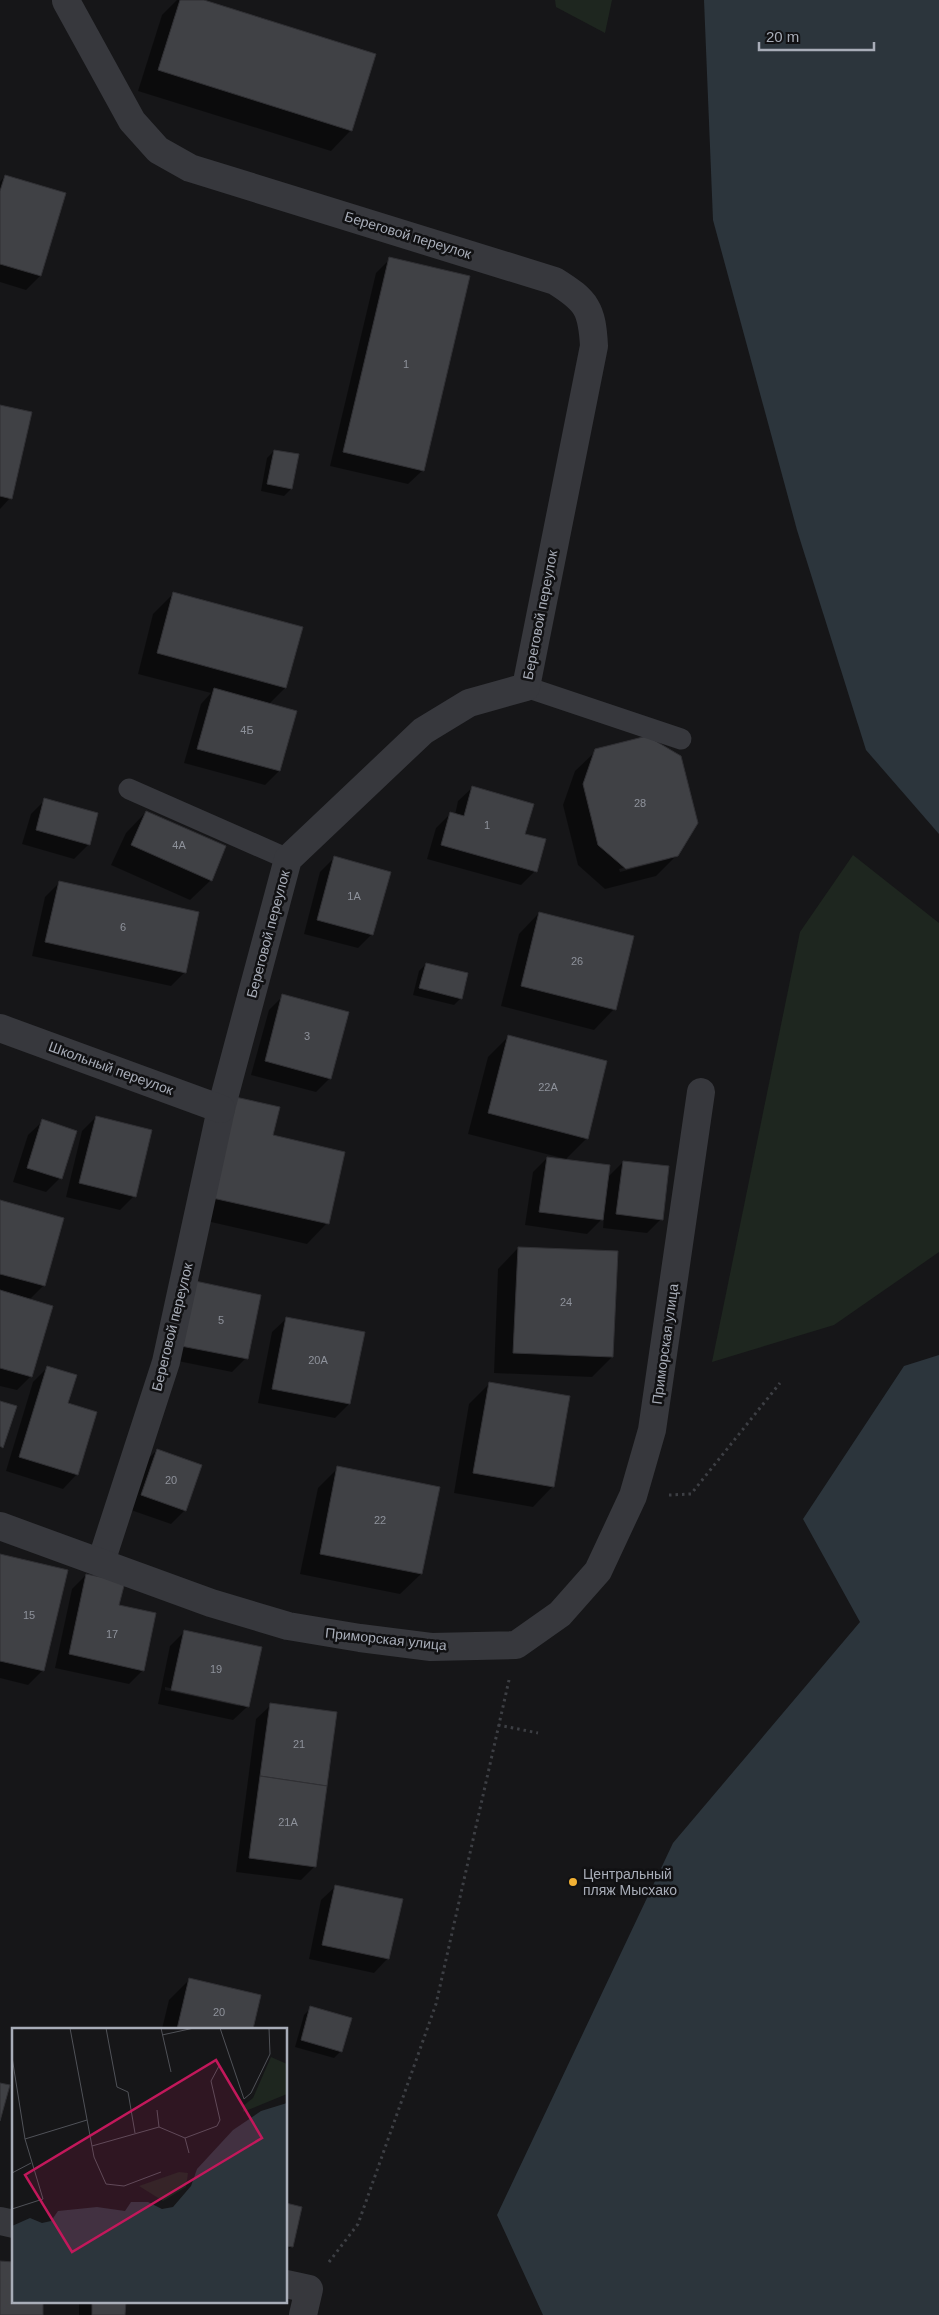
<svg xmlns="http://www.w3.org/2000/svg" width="939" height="2315" font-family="Arial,sans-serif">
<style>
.green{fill:#1e261f}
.water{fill:#2c353c}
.shadow{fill:#0007;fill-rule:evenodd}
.building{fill:#404145;stroke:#303034}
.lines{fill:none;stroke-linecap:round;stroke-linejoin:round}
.path{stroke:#3d3f44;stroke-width:3;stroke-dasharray:2.5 4;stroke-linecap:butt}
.lane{stroke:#37383d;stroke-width:21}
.street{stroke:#37383d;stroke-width:28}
.poi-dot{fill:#f2b134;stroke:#111113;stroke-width:2}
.labels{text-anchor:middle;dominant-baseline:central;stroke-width:5;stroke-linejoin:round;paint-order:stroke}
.number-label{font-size:11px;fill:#8e929b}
.street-label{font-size:14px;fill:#a8adb8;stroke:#111113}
.poi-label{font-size:14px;fill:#a8adb8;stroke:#111113;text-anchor:start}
.inset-road{fill:none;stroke:#505258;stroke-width:1}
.view{fill:#c2185b;fill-opacity:0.15;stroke:#c2185b;stroke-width:2.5}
.inset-edge{fill:none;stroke:#a8adb8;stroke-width:2.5}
</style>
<rect width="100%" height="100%" fill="#161618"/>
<g class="green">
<polygon points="555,0 612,0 605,33 556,7"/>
<polygon points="853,855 939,923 939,1252 834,1325 712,1362 800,932"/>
</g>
<g class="water">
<polygon points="704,0 939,0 939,834 866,750 797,530 713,220"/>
<polygon points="939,1355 939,2315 543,2315 497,2215 673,1843 860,1622 803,1519 904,1366"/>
</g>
<g class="shadow">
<polygon points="177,0 200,0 351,130 331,151 138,91 162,15"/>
<polygon points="5,176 40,276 26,290 0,282 0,182"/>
<polygon points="390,259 423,470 408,484 330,466 376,273"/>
<polygon points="0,406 10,498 0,509"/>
<polygon points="274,451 298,455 291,489 284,496 261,491 267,458"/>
<polygon points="174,593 301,628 285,688 269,704 279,771 265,785 184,763 201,704 211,693 138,674 153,614"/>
<path d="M596 751 677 855 656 876 605 889 578 865 563 805 575 771ZM669 857V859L620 872 619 869Z"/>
<polygon points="473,787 535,871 521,885 427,859 436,828 450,814 455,815 458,801"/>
<polygon points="45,800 89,844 74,859 22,844 31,814"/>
<polygon points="146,812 211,880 190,900 111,865 126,833"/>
<polygon points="334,858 372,934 358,948 304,934 320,872"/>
<polygon points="59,883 185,972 171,986 32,956 45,897"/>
<polygon points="539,913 614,1009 594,1030 501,1006 519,934"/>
<polygon points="426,964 461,998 454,1005 413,995 419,971"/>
<polygon points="283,996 330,1078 316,1092 251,1075 269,1010"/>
<polygon points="508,1037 587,1138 566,1159 468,1134 488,1057"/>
<polygon points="96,1117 134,1196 120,1210 66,1197 82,1131"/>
<polygon points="43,1121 60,1178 46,1192 13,1182 28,1135"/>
<polygon points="271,1136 327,1223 307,1244 189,1217"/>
<polygon points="547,1158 607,1178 623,1162 661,1219 647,1233 603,1228 604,1217 587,1234 525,1225 533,1172"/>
<polygon points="0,1201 43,1286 29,1300 31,1376 17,1390 0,1386"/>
<polygon points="518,1248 612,1357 592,1377 494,1373 498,1269"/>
<polygon points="195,1283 246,1358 232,1372 168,1359"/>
<polygon points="287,1318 349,1404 335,1418 258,1403 272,1332"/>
<polygon points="47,1368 67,1404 77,1474 63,1489 6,1471 33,1382"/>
<polygon points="490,1383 553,1486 533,1507 454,1493 469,1404"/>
<polygon points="157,1450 185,1510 171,1524 128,1509 143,1464"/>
<polygon points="338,1468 438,1488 421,1574 400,1594 300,1574 318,1488"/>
<polygon points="0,1555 42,1671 28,1685 0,1678"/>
<polygon points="86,1575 118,1606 143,1670 129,1684 55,1668 72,1589"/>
<path d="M184 1632 248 1706 233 1720 158 1704 170 1646ZM165 1687 239 1703V1706L165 1690Z"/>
<polygon points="271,1705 315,1866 301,1880 236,1872 256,1719"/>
<polygon points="336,1886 388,1958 374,1973 309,1959 321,1900"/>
<polygon points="189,1980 252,2029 162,2029 169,2000"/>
<polygon points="311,2008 341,2051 334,2058 295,2047 304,2015"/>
<polygon points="286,2205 291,2247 286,2252"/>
<rect x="79" y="2301" width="45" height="14"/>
</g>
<g class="building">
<polygon points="180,0 204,0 376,54 352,131 158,70"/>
<polygon points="5,175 66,193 41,276 0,264 0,191"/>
<polygon points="389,257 470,276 424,471 343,452"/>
<polygon points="0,405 32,412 12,499 0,496"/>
<polygon points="274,450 299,454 292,489 267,484"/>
<polygon points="173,592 303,627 286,688 157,653"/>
<polygon points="214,688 297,711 280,771 197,749"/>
<polygon points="647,736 681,756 698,823 678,856 626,869 598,845 583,784 595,749"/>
<polygon points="472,786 534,804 525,834 546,839 537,872 441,845 450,812 464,816"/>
<polygon points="44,798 98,813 90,845 36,830"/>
<polygon points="146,811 226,846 212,881 131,845"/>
<polygon points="334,856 391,872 373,935 317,920"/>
<polygon points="59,881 199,912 186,973 45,942"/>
<polygon points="539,912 634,936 616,1010 521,986"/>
<polygon points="426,963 468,973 462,999 419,988"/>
<polygon points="282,994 349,1012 331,1079 265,1061"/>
<polygon points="508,1035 607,1061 588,1139 488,1113"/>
<polygon points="231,1096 280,1107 273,1135 345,1152 329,1224 208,1197"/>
<polygon points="96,1116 152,1130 136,1197 79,1183"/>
<polygon points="42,1119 77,1131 62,1179 27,1168"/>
<polygon points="547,1157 610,1165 603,1220 539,1212"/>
<polygon points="623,1161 669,1166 663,1220 616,1214"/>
<polygon points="0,1200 64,1218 45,1286 0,1274"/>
<polygon points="518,1247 618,1251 613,1357 513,1353"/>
<polygon points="195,1281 261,1295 248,1359 181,1346"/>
<polygon points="0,1290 53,1306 32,1377 0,1368"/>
<polygon points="286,1317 365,1332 350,1404 272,1389"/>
<polygon points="47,1366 77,1375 68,1403 97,1412 78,1475 19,1457"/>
<polygon points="489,1382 570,1396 554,1487 473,1473"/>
<polygon points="0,1401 17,1406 3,1448 0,1446"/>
<polygon points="157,1449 202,1465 186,1511 141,1495"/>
<polygon points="337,1466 440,1487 422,1574 320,1554"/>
<polygon points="0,1554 68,1570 44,1671 0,1661"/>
<polygon points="86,1574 125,1582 119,1605 156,1613 144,1671 69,1654"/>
<polygon points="184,1630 262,1647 249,1707 171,1690"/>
<polygon points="270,1703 337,1712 327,1786 260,1776"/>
<polygon points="260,1776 327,1786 316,1867 249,1858"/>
<polygon points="335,1885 403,1899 389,1959 322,1945"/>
<polygon points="189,1978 261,1995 253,2029 177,2029"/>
<polygon points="310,2006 352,2018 342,2052 301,2040"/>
<polygon points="0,2083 10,2085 0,2121"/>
<polygon points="286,2203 302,2207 293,2247 286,2246"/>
<polygon points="0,2261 14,2262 14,2301 43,2301 43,2315 0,2315"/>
<polygon points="92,2301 126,2301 125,2315 92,2315"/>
</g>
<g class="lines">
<g class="path">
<polyline points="669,1495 691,1494 780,1383"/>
<polyline points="498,1725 538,1733"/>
<polyline points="329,2262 358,2224 436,2004 509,1680"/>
</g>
<g class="lane">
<polyline points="526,687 681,739"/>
<polyline points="129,789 288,859"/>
</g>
<g class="street">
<path d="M66 1 132 121 158 150 190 168 555 281C587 301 592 309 594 346L526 687 469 703 423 731 288 859 221 1109 166 1362 101 1562"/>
<polyline points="0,1028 221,1109"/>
<polyline points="0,1526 211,1603 288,1626 360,1638 431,1647 516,1645 560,1614 598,1571 633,1496 652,1430 701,1092"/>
<polyline points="0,2221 14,2224"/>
<polyline points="286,2284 309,2289 303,2315"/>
</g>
</g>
<circle class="poi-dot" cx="573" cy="1882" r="5"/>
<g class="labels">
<g class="number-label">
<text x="406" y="364">1</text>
<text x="247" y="730">4Б</text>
<text x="640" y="803">28</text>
<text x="487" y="825">1</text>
<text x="179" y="845">4А</text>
<text x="354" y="896">1А</text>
<text x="123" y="927">6</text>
<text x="577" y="961">26</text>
<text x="307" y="1036">3</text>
<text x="548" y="1087">22А</text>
<text x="566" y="1302">24</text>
<text x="221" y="1320">5</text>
<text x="318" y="1360">20А</text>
<text x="171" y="1480">20</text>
<text x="380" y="1520">22</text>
<text x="29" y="1615">15</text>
<text x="112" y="1634">17</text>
<text x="216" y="1669">19</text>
<text x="299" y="1744">21</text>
<text x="288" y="1822">21А</text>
<text x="219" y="2012">20</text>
</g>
<g class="street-label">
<text transform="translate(408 235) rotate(17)">Береговой переулок</text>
<text transform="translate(540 615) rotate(-79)">Береговой переулок</text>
<text transform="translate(268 934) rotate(-75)">Береговой переулок</text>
<text transform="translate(111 1068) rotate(20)">Школьный переулок</text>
<text transform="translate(172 1327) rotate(-76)">Береговой переулок</text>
<text transform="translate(665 1344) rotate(-82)">Приморская улица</text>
<text transform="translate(386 1639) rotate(6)">Приморская улица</text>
</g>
<g class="poi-label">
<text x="583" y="1874">Центральный<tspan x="583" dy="16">пляж Мысхако</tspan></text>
</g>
</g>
<g transform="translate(12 2028)">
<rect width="275" height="275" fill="#161618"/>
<path d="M259 29 275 36V66L231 84V78L241 70ZM167 144 176 145 174 159 151 173 127 158Z" fill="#1e261f"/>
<path d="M275 75V275H0V198L18 190 30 195 39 193 46 183 85 179 113 183 119 174H136L150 181 161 179 179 158 185 141 221 102 249 83Z" fill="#2c353c"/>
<path class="inset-road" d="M58 0 82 129 94 156 112 158 149 144M94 0 105 59 116 64 123 105M149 0 159 44M208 0 232 71 239 65 258 26 257 0M150 7 182 0M0 29 13 111 31 171 0 181M145 82 147 99M173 110 177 125M13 111 75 92M80 118 147 99 173 110 205 98 208 92 199 53 207 38M0 145 19 135"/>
<path class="view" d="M204 32 250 110 60 224 13 147Z"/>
<rect width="275" height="275" class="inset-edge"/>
</g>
<path d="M759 42v8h115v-8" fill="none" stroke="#a8adb8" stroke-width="2.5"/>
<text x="766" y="42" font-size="15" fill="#a8adb8" stroke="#111113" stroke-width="4" paint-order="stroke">20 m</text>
</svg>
